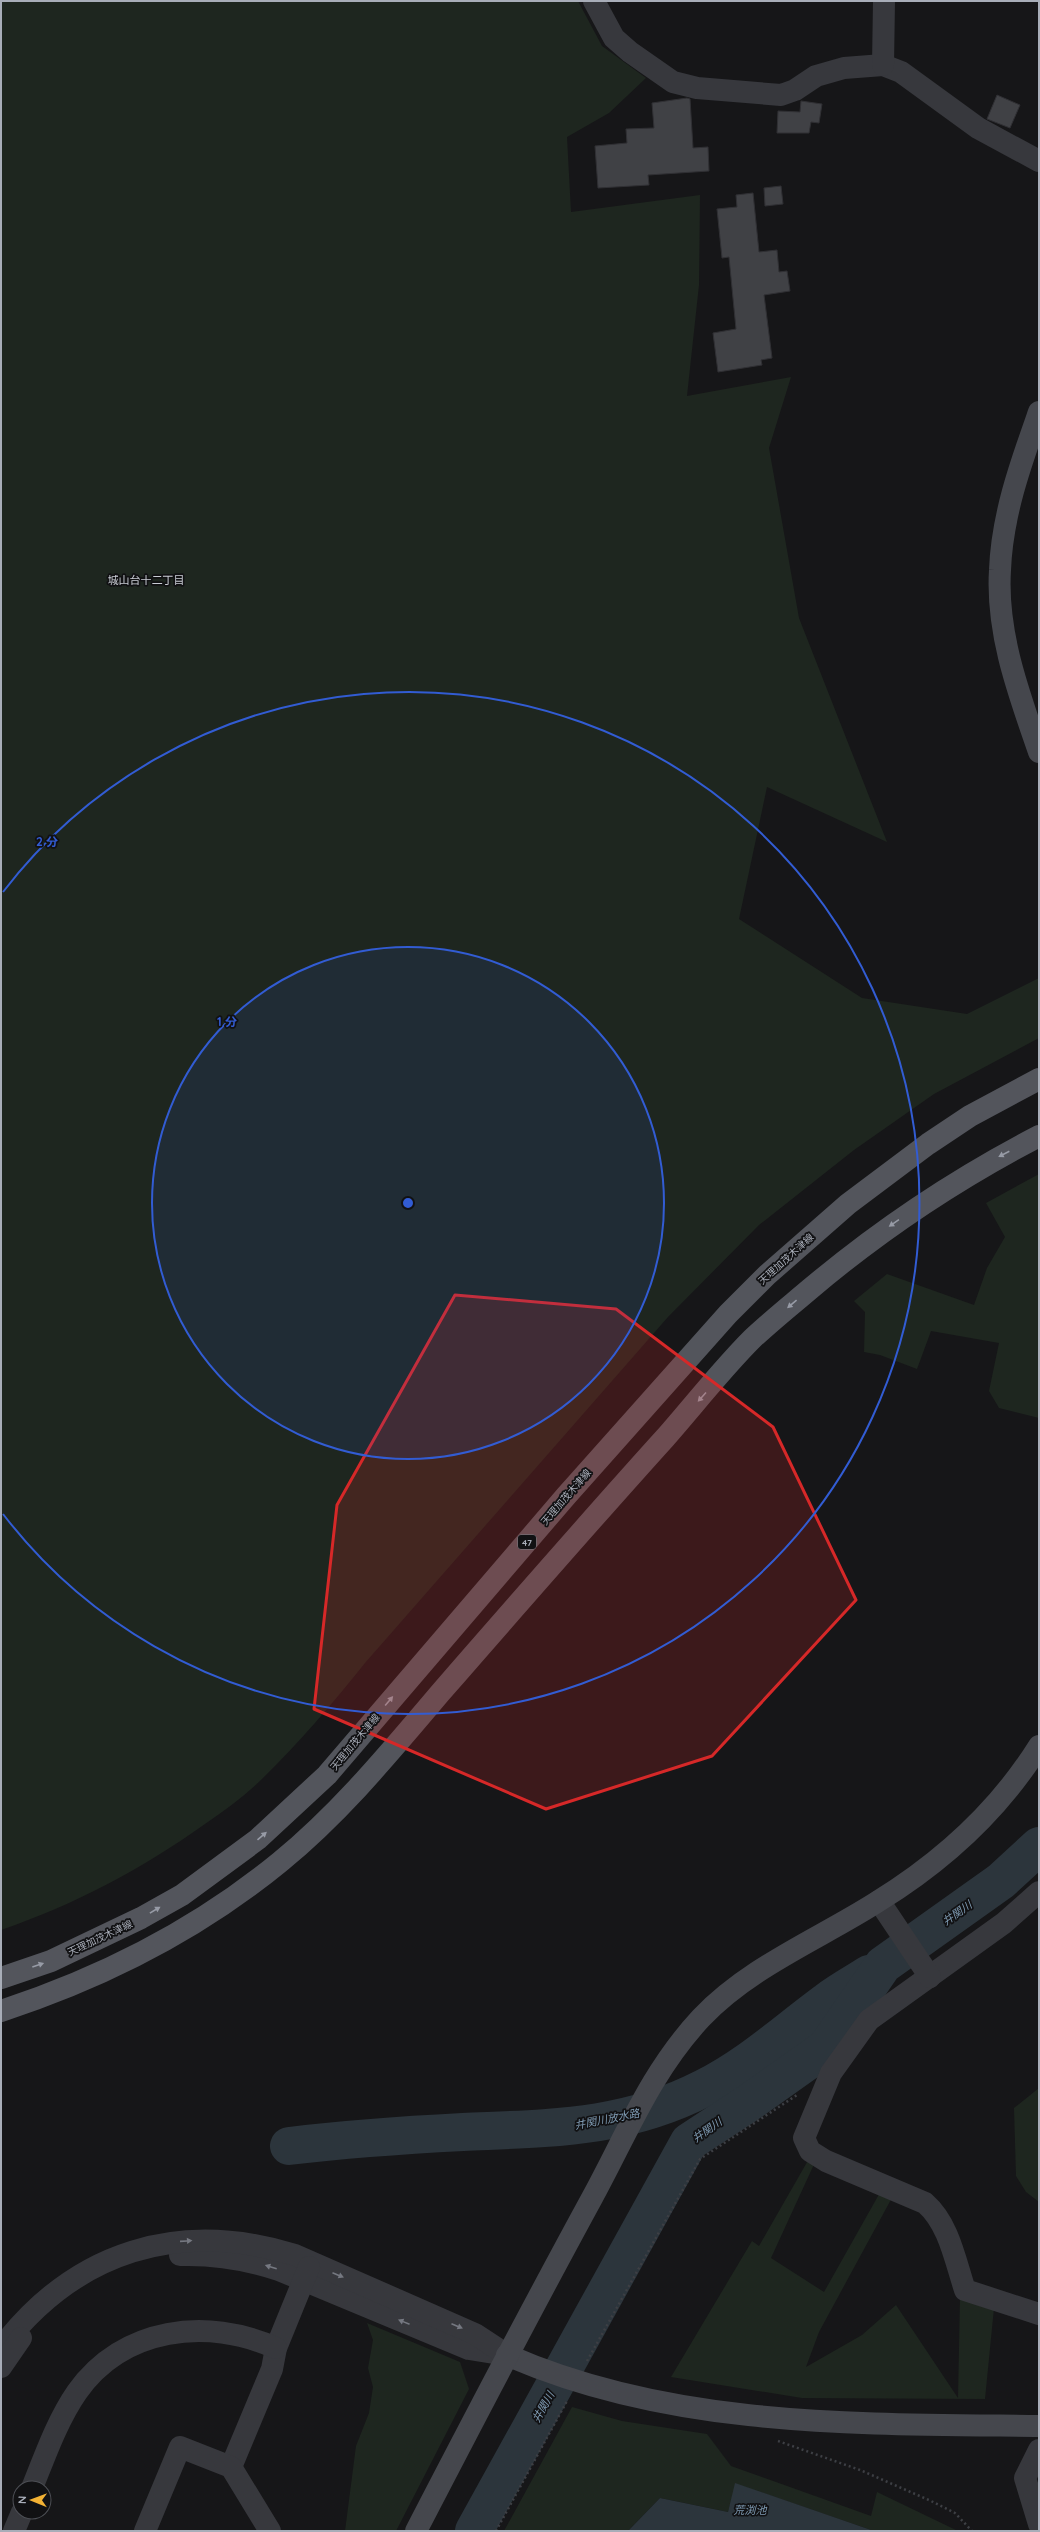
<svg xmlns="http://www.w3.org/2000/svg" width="1040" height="2532" font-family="Quicksand,'Noto Sans JP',sans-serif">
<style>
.green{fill:#1e261f}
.water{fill:#2c353c}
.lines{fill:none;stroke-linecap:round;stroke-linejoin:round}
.river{stroke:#2c353c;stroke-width:38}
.building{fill:#404145;stroke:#303034}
.path{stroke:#3d3f44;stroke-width:2.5;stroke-dasharray:2 3;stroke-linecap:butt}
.street{stroke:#37383d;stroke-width:22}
.secondary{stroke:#45474d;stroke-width:22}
.primary{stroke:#53555c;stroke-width:22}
.oneway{fill:#979ba6}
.oneway2{fill:#757881}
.marked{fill:#d62828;fill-opacity:0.2;stroke:#d62828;stroke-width:3;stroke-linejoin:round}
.ring{fill:none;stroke:#325cd3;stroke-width:2}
.labels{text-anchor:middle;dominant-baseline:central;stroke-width:3.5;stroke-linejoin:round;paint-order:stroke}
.shield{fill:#111113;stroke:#7b7e86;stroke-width:1}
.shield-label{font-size:9px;font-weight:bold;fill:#a8adb8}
.street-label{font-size:10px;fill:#a8adb8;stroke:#111113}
.neighbourhood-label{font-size:11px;fill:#c9ccd4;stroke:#111113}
.water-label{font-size:11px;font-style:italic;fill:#7f9bb3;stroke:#111113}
.centre{fill:#325cd3;stroke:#111113;stroke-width:2}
.ring-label{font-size:12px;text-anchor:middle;font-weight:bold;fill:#325cd3;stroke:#111113;stroke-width:3.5;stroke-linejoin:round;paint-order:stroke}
</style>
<rect width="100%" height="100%" fill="#161618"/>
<g class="green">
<path d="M1 1H578L602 46 646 78 609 113 567 137 571 212 700 195 699 285 687 396 791 377 769 448 799 618 887 842 767 787 739 919 862 998 967 1014 1039 978V1038L934 1094 854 1150 759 1225 668 1317 365 1663C333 1703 299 1743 262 1779 245 1796 225 1810 205 1824 142 1869 74 1905 1 1930Z"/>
<polygon points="1039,1174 1039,1418 999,1408 989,1391 999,1343 931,1331 917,1369 880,1355 864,1352 865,1312 854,1301 887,1274 974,1305 987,1268 1005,1237 986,1203"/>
<polygon points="1039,2088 1039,2202 1026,2192 1016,2176 1014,2108"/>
<polygon points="810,2157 816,2160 771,2258 824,2292 882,2189 894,2194 819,2332 806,2367 862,2335 896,2305 958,2398 960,2297 994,2308 985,2399 802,2398 671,2377 752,2241 759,2246"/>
<polygon points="367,2323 460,2362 469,2389 396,2531 345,2531 356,2446 369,2413 373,2387 368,2368 373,2340"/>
<polygon points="572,2407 622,2421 707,2434 731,2466 871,2516 877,2492 958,2531 874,2531 736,2484 728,2512 660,2498 628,2531 504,2531"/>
</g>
<polygon class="water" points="735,2483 874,2531 628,2531 660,2498 728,2512"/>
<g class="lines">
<g class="river">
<path d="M289 2146C347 2139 405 2135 463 2132 551 2128 624 2129 704 2088 750 2065 786 2031 827 2001 840 1991 855 1983 869 1974"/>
<polyline points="474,2531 689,2142 747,2104 826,2048 883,1965 1001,1881 1039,1846"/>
</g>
</g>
<g class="building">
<polygon points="997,95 1020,105 1010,128 987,119"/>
<polygon points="687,98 690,99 693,148 708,147 709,171 648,175 649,185 598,188 595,146 627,143 626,129 654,128 652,103"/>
<polygon points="801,101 822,104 819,123 811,122 809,133 777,133 778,111 800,112"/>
<polygon points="781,186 783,204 765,206 764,188"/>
<polygon points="753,193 759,252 777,250 779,272 787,271 790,291 764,295 772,358 761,360 762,365 718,372 713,333 736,329 729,257 722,258 717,209 737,207 736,195"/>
</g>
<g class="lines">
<g class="path">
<polyline points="587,2361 700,2159 797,2095"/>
<polyline points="778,2441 860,2470 931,2501 955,2513 972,2531"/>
<polyline points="496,2531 567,2401"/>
</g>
<g class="street">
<polyline points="594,1 614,38 630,52 673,82 697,88 781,95 795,90 816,76 844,68 883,65 901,72 978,128 1039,161"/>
<polyline points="883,65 884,1"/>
<path d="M1039 1892 1004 1923 869 2020 831 2073 804 2138 810 2151 826 2161 925 2203C949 2224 955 2260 965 2290L1039 2314"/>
<polyline points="879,1901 930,1977"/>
<path d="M180 2255C215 2254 246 2259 279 2270L469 2349 500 2354"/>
<path d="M1 2348C75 2251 179 2219 295 2255L475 2334 507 2355"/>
<polyline points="1,2367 21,2338"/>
<polyline points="1039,2450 1025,2478 1039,2524"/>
<polyline points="231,2467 272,2369 276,2348 309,2267"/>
<path d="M32 2488C45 2456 57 2421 77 2392 123 2327 207 2317 276 2348"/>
<polyline points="14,2531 22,2512"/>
<polyline points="145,2531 180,2447 231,2467 270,2531"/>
</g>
<g class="secondary">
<path d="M1039 412C1021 463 1002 515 1000 570 996 633 1019 694 1039 752"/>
<path d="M507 2355C673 2428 862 2424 1039 2426"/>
<path d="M416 2531C474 2419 532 2308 592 2198 627 2134 650 2073 701 2018 749 1967 819 1939 877 1902 942 1862 999 1810 1039 1746"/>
</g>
<g class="primary">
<polyline points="1,1978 51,1961 141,1918 182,1895 258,1839 327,1775 566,1496 728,1314 767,1275 848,1204 928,1144 970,1116 1039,1079"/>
<path d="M1 2011C102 1978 197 1930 280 1862 341 1812 390 1752 441 1692 515 1607 589 1522 665 1438 694 1405 722 1369 752 1339 770 1322 790 1306 810 1289 881 1229 956 1179 1039 1136"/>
</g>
</g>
<defs><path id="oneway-solid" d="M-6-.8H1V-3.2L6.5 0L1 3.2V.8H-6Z"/></defs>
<g class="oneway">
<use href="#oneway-solid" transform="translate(1004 1154) rotate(153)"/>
<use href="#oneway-solid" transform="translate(894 1223) rotate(145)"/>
<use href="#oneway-solid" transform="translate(792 1304) rotate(140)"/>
<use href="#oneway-solid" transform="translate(702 1397) rotate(132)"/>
<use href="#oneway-solid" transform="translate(389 1701) rotate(-50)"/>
<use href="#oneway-solid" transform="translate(262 1836) rotate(-41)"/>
<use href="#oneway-solid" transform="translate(155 1910) rotate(-31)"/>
<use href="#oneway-solid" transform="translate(38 1965) rotate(-19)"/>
</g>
<g class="oneway2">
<use href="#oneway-solid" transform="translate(186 2241) rotate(-4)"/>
<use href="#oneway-solid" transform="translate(271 2267) rotate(-162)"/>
<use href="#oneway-solid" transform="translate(338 2275) rotate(23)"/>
<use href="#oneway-solid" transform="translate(404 2322) rotate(-158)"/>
<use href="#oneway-solid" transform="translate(457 2326) rotate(23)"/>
</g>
<path class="marked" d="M455 1295 616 1309 773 1427 856 1600 712 1756 546 1809 314 1709 337 1505Z"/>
<circle cx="408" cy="1203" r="256" fill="#325cd3" fill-opacity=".12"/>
<g class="ring">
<circle cx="408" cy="1203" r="256"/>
<path d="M3 892A511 511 0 1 1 3 1514"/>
</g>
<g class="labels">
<rect class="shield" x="518" y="1535" width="18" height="14" rx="3"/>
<g class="shield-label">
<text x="527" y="1542">47</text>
</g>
<g class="street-label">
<text transform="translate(786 1259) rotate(-42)">天理加茂木津線</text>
<text transform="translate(566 1497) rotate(-49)">天理加茂木津線</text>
<text transform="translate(355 1742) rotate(-50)">天理加茂木津線</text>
<text transform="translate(100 1938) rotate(-25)">天理加茂木津線</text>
</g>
<g class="neighbourhood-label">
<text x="146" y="580">城山台十二丁目</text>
</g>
<g class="water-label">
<text transform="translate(957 1913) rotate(-35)">井関川</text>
<text transform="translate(607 2119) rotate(-11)">井関川放水路</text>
<text transform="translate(707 2130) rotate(-35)">井関川</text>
<text transform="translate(543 2407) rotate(-61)">井関川</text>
<text x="750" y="2510">荒渕池</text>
</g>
</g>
<circle cx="408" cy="1203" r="6" class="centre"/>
<g class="ring-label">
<text x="47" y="846">2 分</text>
<text x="227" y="1026">1 分</text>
</g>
<rect width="1040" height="2532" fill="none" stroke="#a8adb8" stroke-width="4"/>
<g transform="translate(32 2500) rotate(271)"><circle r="19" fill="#111113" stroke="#4d4f55"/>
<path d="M0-3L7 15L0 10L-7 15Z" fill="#f2b134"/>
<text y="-6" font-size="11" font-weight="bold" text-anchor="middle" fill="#a8adb8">N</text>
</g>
</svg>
